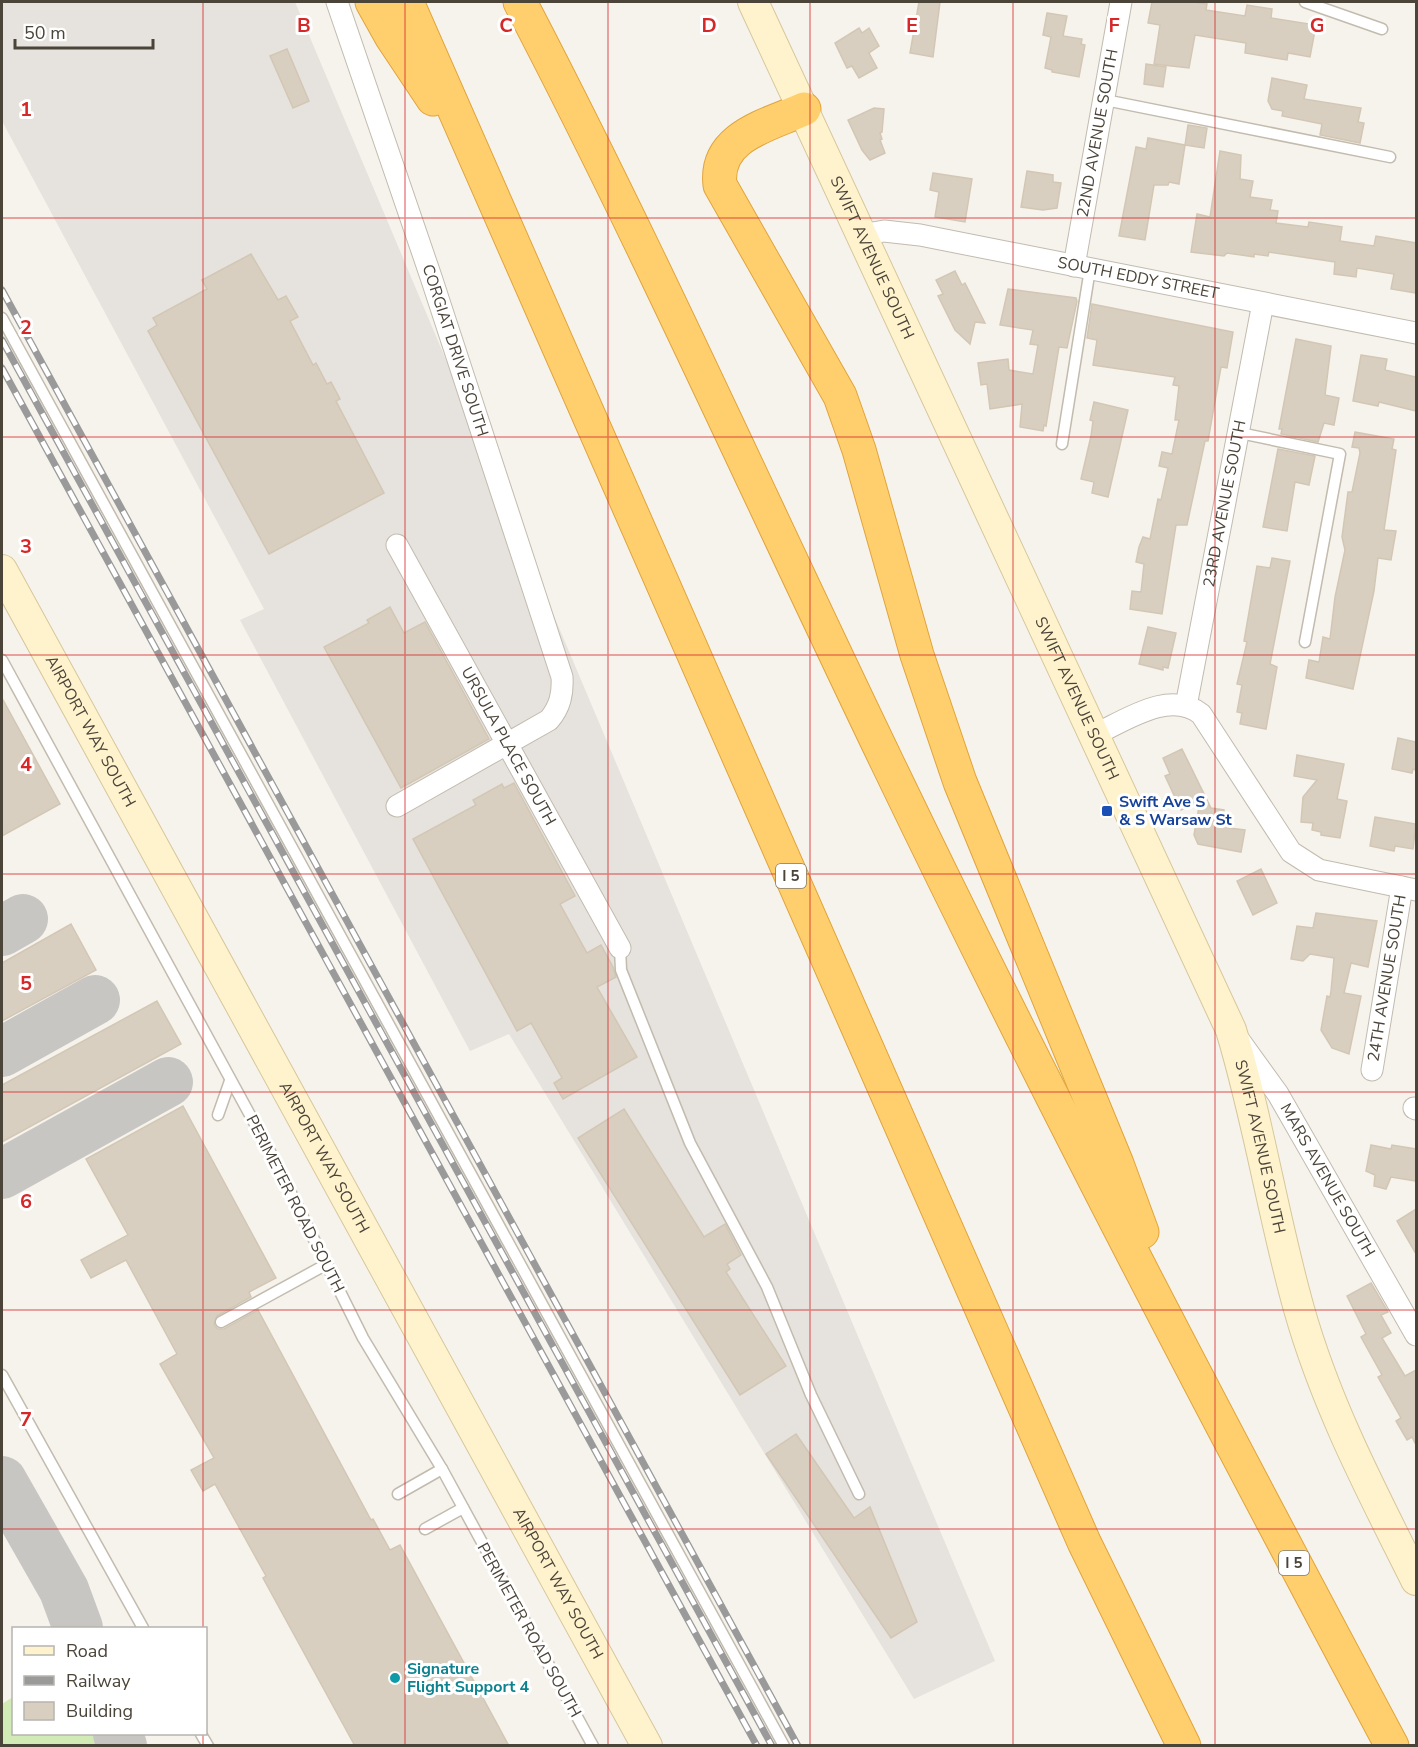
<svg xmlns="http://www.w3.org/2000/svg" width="1418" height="1747" font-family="'Nunito Sans',sans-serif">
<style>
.industrial{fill:#e6e2dd}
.green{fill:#d2eab5}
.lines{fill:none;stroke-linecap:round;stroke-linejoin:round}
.taxiway{stroke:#c8c6c3;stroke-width:50}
.building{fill:#d8cfc1;stroke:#d3c7b4;stroke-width:1.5}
.lane-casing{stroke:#c2bbae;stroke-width:13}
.street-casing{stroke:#c2bbae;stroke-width:23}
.secondary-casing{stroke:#d6c79b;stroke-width:32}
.highway-casing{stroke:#e0a43c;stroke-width:35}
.lane{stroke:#fff;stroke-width:10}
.street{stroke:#fff;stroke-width:21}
.secondary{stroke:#fff3cd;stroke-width:30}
.highway{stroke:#ffcf6e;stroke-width:33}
.rail-casing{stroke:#9a9a9a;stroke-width:7}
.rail{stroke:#fff;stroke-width:4.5;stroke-dasharray:14;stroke-linecap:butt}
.grid{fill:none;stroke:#d62828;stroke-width:1.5;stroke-opacity:0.55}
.transit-dot{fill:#1a4fb4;stroke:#fff;stroke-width:2}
.culture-dot{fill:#0f9aa8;stroke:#fff;stroke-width:2}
.labels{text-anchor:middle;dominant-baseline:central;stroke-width:6;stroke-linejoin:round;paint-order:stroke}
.shield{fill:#fff;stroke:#817c74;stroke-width:1.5}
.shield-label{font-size:15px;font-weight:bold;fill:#4b4439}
.street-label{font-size:16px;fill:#4b4439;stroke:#fff}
.transit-label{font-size:16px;font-weight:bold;fill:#164399;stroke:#fff;text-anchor:start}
.culture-label{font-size:16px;font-weight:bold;fill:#0d838f;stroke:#fff;text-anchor:start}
.grid-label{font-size:20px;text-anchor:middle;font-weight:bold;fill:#d62828;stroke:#fff;stroke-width:6;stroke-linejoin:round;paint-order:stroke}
</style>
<rect width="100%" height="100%" fill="#f6f3ec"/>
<polygon class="industrial" points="2,2 295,2 995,1661 914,1699 509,1034 470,1051 240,620 264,609 2,121"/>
<polygon class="green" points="13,1697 14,1734 94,1734 99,1745 2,1745 2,1704"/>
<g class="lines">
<g class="taxiway">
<polyline points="2,931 23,919"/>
<polyline points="2,1052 95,1000"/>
<polyline points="2,1174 168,1082"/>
<polyline points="2,1481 64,1590 78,1628"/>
<polyline points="118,1734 122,1746"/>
</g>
</g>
<g class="building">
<polygon points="919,2 940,2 933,57 910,53"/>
<polygon points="1152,2 1193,2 1207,4 1206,10 1245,16 1247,5 1272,9 1271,18 1316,25 1310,57 1288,53 1287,60 1245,53 1246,43 1195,35 1189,68 1154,64 1160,25 1148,23"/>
<polygon points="1047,13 1067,16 1063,36 1082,39 1081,44 1085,45 1079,77 1052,72 1052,70 1045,68 1051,37 1043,35"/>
<polygon points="859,28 862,33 869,28 879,46 869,53 877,68 859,78 852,66 847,68 835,43"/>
<polygon points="287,49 309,101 293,108 270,56"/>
<polygon points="1146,64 1166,67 1163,87 1144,84"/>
<polygon points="1272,78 1307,85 1304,99 1361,108 1358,122 1364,123 1360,143 1320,135 1322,124 1282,116 1283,111 1272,109 1268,101"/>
<polygon points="874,108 884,109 882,132 880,133 882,139 880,140 885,153 870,160 862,150 848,120"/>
<polygon points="1188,125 1207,128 1204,148 1185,145 1179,184 1169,182 1168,185 1154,185 1145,240 1119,236 1136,147 1146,149 1148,138 1185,145"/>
<polygon points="1220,151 1241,155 1240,179 1253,181 1250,197 1272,200 1270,210 1278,211 1276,223 1308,227 1309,222 1342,227 1340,241 1374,246 1376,236 1416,243 1416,293 1391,289 1394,274 1357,268 1356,277 1334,274 1335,262 1269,252 1268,256 1254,254 1254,257 1227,253 1224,256 1191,252 1197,214 1210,217"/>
<polygon points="1027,171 1053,175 1053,182 1061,183 1057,208 1043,210 1021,207"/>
<polygon points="933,173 972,179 965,222 935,217 939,192 930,190"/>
<polygon points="251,254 278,300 286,296 298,317 290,321 313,365 316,363 327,384 331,382 340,399 336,401 384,493 269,554 148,331 157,325 153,318 207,289 202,280"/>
<polygon points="955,271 962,285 965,283 985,323 975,322 970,344 955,330 938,296 943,294 936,280"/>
<polygon points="1008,289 1076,298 1077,301 1067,348 1059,347 1046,426 1044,425 1043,431 1020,427 1022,404 990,409 987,384 981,385 978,363 1008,359 1009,370 1033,374 1038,345 1030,344 1033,330 1000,325"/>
<polygon points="1092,304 1233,332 1227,368 1221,367 1208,441 1205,441 1187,525 1176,525 1162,614 1130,609 1132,591 1141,592 1144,564 1136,562 1139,547 1143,537 1150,539 1158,499 1161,500 1168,468 1159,466 1162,452 1172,454 1179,420 1175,420 1179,386 1173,385 1175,377 1093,365 1097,340 1087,338"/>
<polygon points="1296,339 1331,346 1325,395 1339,398 1334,425 1324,423 1318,442 1281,434 1282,429 1279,429"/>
<polygon points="1361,355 1387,359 1385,370 1416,377 1416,411 1379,402 1378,406 1353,401"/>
<polygon points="1094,402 1128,410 1108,497 1092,493 1094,482 1081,479 1091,436 1093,421 1090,420"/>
<polygon points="1355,432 1394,439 1392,449 1396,450 1384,530 1396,531 1391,560 1378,558 1374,591 1353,689 1306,678 1309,660 1319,662 1323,637 1330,639 1335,597 1345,550 1342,537 1348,492 1352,492 1360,453 1359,448 1352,447"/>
<polygon points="1278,449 1315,456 1309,485 1295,482 1287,531 1263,527"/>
<polygon points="1272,558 1290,561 1270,664 1277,667 1266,729 1240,724 1242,713 1237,712 1242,685 1237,684 1247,642 1244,641 1257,566 1270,568"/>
<polygon points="390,607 404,633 425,622 489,739 401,788 324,647 369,623 367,620"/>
<polygon points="1148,627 1176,633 1168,668 1163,667 1163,670 1139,664"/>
<polygon points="2,698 60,804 2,836"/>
<polygon points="1398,738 1416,742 1416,770 1413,769 1412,773 1392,769"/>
<polygon points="1182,749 1211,808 1224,810 1223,816 1231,817 1229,828 1245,830 1241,852 1198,844 1194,835 1200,801 1181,810 1165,776 1170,774 1163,758"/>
<polygon points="1297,755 1344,764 1337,799 1347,801 1340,838 1321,835 1321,832 1312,830 1313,823 1301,822 1303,797 1317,780 1294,776"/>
<polygon points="514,783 575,896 560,904 587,953 601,945 613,967 616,977 597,987 637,1057 563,1099 554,1083 562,1078 531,1023 517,1031 413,839 476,805 473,800 502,784 504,788"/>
<polygon points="1375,817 1416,824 1413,849 1395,846 1394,851 1370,846"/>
<polygon points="1261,869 1277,903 1253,915 1237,881"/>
<polygon points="1316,913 1377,921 1368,967 1351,963 1344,993 1361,996 1349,1054 1332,1048 1321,1030 1327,996 1330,997 1331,991 1334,958 1310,954 1303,961 1291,959 1297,926 1313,928"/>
<polygon points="71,924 96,970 2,1021 2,963"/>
<polygon points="157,1001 181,1044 2,1142 2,1085"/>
<polygon points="183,1106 276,1278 249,1292 251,1297 217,1316 214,1325 218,1329 224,1329 258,1310 371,1520 373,1519 390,1550 400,1545 509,1746 355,1746 263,1578 266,1576 215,1484 203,1491 191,1470 214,1458 160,1364 177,1354 126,1260 91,1278 81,1260 128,1235 86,1159"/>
<polygon points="624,1109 704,1237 725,1224 741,1255 727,1264 730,1269 726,1272 786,1366 740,1395 578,1138"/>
<polygon points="1371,1145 1391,1149 1392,1145 1416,1149 1416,1181 1391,1177 1386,1189 1374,1186 1375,1175 1366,1171"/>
<polygon points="1416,1209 1416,1254 1397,1221"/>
<polygon points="1371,1283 1388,1312 1381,1315 1391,1333 1382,1338 1405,1376 1416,1370 1416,1445 1412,1437 1407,1440 1396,1421 1401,1418 1378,1377 1382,1375 1361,1337 1366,1334 1347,1296"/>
<polygon points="796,1434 854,1518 870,1507 917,1622 891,1638 766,1454"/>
</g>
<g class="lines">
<defs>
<g id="lane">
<polyline points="1305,2 1382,29"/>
<polyline points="1105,100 1390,157"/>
<polyline points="2,318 784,1746"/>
<polyline points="1240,433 1340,454 1305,642"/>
<polyline points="1062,444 1090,269"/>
<polyline points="2,660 274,1159 363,1338 442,1469 593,1746"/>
<polyline points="620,948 621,970 690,1143 767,1287 811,1395 859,1494"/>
<polyline points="218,1115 230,1081"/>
<polyline points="221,1322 327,1264"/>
<polyline points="2,1375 143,1628"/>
<polyline points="398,1494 442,1469"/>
<polyline points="425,1529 463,1508"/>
<polyline points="201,1734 208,1746"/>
</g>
<g id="street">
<path id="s1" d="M337 2 431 277 562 677C563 694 560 707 549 720L397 806"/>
<path id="s2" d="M861 235 884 231 920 235 1416 333"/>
<path id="s3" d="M1074 266 1121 2"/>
<path id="s4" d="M397 545 620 948"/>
<path id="s5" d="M1186 706 1263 303"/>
<path d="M1094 735C1125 721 1169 689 1201 714L1291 852 1319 870 1416 890"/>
<path id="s6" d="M1239 1040 1278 1094 1416 1335"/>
<path id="s7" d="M1372 1070 1402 887"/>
<polyline points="1414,1108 1416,1109"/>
</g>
<g id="secondary">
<path id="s8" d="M753 2 1231 1030C1259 1122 1273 1217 1299 1309 1326 1405 1372 1492 1416 1580"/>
<path id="s9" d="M2 570 647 1746"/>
</g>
<g id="highway">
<polyline points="372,2 391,36 433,99"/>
<polyline points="407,2 1084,1542 1184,1746"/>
<path d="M520 2C650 251 764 507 886 760 1046 1093 1218 1420 1392 1746"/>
<path d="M804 109C769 125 714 136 720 185L840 396 859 450 917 655 960 782 1117 1164 1142 1232"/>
</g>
</defs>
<use href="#lane" class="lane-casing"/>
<use href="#street" class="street-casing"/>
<use href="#secondary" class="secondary-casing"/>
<use href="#highway" class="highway-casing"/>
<use href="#lane" class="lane"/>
<use href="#street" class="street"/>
<use href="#secondary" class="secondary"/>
<use href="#highway" class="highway"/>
<defs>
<g id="rail">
<polyline points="2,290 798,1746"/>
<polyline points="2,340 772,1746"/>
<polyline points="2,368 757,1746"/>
</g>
</defs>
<use href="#rail" class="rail-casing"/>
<use href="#rail" class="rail"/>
</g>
<path class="grid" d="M203 2V1628M405 2V1746M608 2V1746M810 2V1746M1013 2V1746M1215 2V1746M2 218H1416M2 437H1416M2 655H1416M2 874H1416M2 1092H1416M2 1310H1416M2 1529H1416M203 1734V1746"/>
<rect class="transit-dot" x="1101" y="805" width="12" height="12" rx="3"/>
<circle class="culture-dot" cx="395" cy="1678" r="6"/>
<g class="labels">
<g class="shield">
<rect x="776" y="864" width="30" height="24" rx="4.5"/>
<rect x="1279" y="1551" width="30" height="24" rx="4.5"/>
</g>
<g class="shield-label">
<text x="791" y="876">I 5</text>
<text x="1294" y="1563">I 5</text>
</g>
<g class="street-label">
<text stroke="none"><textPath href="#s3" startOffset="135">22ND AVENUE SOUTH</textPath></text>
<text stroke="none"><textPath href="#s8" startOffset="282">SWIFT AVENUE SOUTH</textPath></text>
<text stroke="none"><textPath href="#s2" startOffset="282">SOUTH EDDY STREET</textPath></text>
<text stroke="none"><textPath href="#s1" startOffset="368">CORGIAT DRIVE SOUTH</textPath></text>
<text stroke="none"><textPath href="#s5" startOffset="206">23RD AVENUE SOUTH</textPath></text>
<text stroke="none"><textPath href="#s8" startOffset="768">SWIFT AVENUE SOUTH</textPath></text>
<text stroke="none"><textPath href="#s9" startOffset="184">AIRPORT WAY SOUTH</textPath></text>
<text stroke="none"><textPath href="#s4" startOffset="230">URSULA PLACE SOUTH</textPath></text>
<text stroke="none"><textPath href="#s7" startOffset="93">24TH AVENUE SOUTH</textPath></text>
<text stroke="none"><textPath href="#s8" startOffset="1254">SWIFT AVENUE SOUTH</textPath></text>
<text stroke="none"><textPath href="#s9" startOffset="670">AIRPORT WAY SOUTH</textPath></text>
<text stroke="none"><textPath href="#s6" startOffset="166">MARS AVENUE SOUTH</textPath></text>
<text transform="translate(295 1204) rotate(63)">PERIMETER ROAD SOUTH</text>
<text stroke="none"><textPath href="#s9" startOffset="1156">AIRPORT WAY SOUTH</textPath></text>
<text transform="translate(529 1630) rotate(61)">PERIMETER ROAD SOUTH</text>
</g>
<g class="transit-label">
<text x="1119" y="802">Swift Ave S<tspan x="1119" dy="18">&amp; S Warsaw St</tspan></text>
</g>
<g class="culture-label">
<text x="407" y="1669">Signature<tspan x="407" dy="18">Flight Support 4</tspan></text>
</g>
</g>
<g class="grid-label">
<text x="304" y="32">B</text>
<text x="506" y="32">C</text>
<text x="709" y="32">D</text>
<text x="912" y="32">E</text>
<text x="1114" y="32">F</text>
<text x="1317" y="32">G</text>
<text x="26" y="116">1</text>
<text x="26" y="334">2</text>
<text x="26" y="553">3</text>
<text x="26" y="771">4</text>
<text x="26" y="990">5</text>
<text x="26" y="1208">6</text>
<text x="26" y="1426">7</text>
</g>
<rect width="1418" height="1747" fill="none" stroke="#4b4439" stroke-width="6"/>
<rect x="12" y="1627" width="195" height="108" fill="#ffffff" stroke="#b7b4b0" stroke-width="1.5"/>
<rect x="24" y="1646" width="30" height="9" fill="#fff3cd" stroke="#b7b4b0" stroke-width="1.5"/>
<text x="66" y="1657" font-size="18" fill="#4b4439">Road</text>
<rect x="24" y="1676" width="30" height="9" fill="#9a9a9a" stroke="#b7b4b0" stroke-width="1.5"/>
<text x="66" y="1687" font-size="18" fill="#4b4439">Railway</text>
<rect x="24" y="1702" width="30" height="18" fill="#d8cfc1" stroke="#b7b4b0" stroke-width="1.5"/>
<text x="66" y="1717" font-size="18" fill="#4b4439">Building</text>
<path d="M15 39v9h138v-9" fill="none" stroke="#4b4439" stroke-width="3"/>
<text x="24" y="39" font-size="18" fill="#4b4439" stroke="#ffffff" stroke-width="4.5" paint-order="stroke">50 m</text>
</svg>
